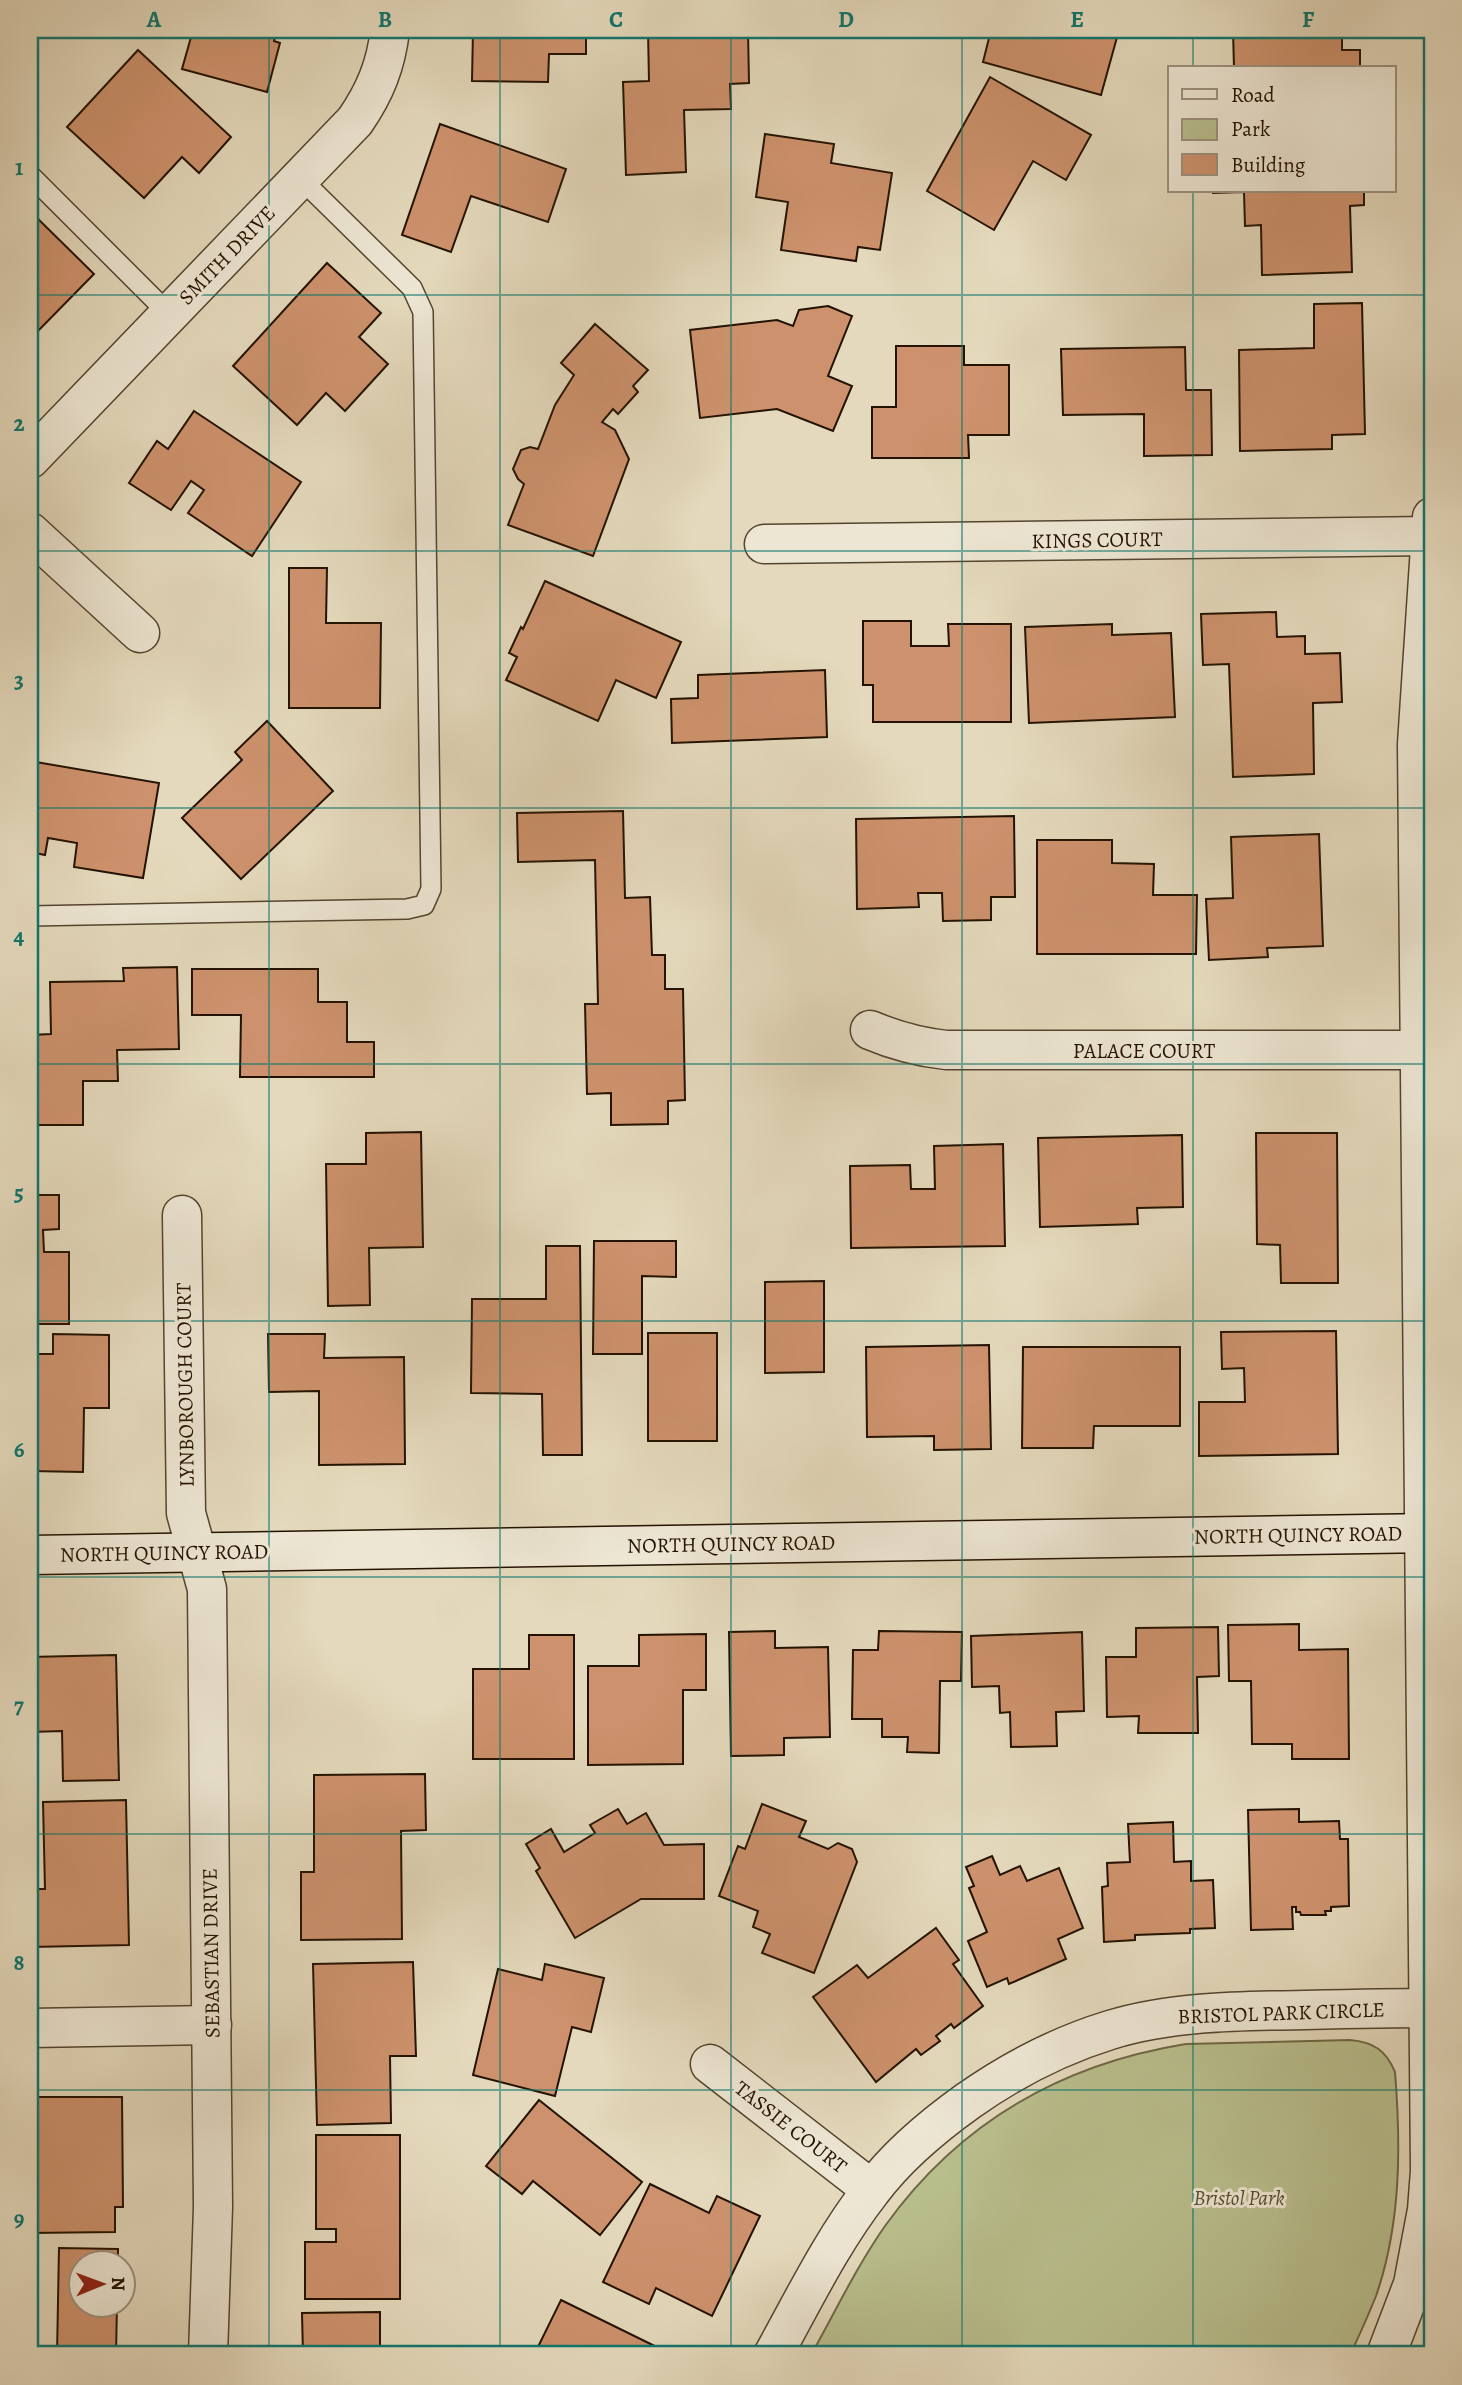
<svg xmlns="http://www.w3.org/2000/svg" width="1462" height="2385" font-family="Alegreya,serif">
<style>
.green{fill:#b9be8d;stroke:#6e6846;stroke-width:2}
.building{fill:#cd926d;stroke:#241200;stroke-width:2}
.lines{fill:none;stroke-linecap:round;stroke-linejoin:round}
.lane-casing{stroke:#54442f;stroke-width:22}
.street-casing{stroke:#54442f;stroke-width:41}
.secondary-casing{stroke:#241200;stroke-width:41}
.lane{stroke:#ede6d3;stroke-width:19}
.street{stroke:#ede6d3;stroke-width:38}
.secondary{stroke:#ede6d3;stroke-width:38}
.grid{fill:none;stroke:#0f766e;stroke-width:2;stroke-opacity:0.55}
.labels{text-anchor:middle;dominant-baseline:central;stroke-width:6;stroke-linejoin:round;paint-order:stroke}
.street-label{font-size:21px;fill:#241200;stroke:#ede6d3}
.park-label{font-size:21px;font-style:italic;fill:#584e31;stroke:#ede6d3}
.neatline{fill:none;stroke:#0f766e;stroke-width:2.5}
.grid-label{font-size:23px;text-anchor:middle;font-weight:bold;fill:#0f766e}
</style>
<rect width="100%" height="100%" fill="#e4d9bc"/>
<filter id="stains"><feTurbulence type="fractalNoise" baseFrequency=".00286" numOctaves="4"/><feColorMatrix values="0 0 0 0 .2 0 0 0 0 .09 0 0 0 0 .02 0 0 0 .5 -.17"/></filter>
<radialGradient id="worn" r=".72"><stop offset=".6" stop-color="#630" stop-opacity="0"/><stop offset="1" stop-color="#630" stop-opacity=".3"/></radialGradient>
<path class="green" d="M1350 2040C1373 2042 1386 2050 1395 2072 1401 2147 1401 2224 1376 2296 1368 2316 1359 2336 1350 2355H811C835 2312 857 2266 885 2226 959 2123 1062 2064 1186 2044Z"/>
<g class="building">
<polygon points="193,30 277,30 274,41 280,43 267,92 182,69"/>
<polygon points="473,30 586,30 586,54 549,54 548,82 472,81"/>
<polygon points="648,30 748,30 749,83 730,84 731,109 684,110 686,172 626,175 623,82 649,81"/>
<polygon points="991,30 1119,30 1101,95 983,62"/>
<polygon points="1233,30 1342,30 1342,50 1360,50 1360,68 1234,68"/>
<polygon points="138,50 231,137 199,173 182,157 144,198 67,127"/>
<polygon points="990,77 1091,135 1066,180 1033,161 994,230 927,191"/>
<polygon points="440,124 566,169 548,222 471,196 451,252 402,235"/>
<polygon points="765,134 834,144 831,163 892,173 880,250 858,247 856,261 781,250 788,202 756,197"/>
<polygon points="1213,191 1364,191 1364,205 1350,206 1352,272 1262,275 1261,225 1245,226 1244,192 1213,193"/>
<polygon points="30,211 94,274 30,339"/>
<polygon points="327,263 381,313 359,337 388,364 345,411 326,393 297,425 233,366"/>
<polygon points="1362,303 1365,434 1332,435 1332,449 1240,451 1239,350 1314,348 1314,304"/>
<polygon points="828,306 852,316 828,376 852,386 833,431 777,409 700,418 690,330 777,320 793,326 799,310"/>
<polygon points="595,324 648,370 633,386 638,392 618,414 613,409 602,422 615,430 629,459 593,556 508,525 524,484 518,479 513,469 521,450 530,447 538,449 555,405 574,375 561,363"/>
<polygon points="896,346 964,346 964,365 1009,365 1009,435 968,435 969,458 872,458 872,407 896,407"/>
<polygon points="1185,347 1186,390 1211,390 1212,455 1144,456 1144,414 1063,415 1061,349"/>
<polygon points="194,411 301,482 252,556 188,513 204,490 191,481 171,510 129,483 157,441 168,449"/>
<polygon points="289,568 327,568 326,623 381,623 380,708 289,708"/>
<polygon points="545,581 681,642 656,698 616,680 598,721 506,680 517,657 509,653 521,627 523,629"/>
<polygon points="1276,612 1277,637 1305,636 1305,654 1340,653 1342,702 1313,703 1314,774 1233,777 1229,664 1203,665 1201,614"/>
<polygon points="863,621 911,621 911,646 949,646 948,624 1011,624 1011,722 873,722 873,685 863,685"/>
<polygon points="1112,624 1112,635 1171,633 1175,717 1029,723 1025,627"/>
<polygon points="825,670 827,737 672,743 671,699 698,698 698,675"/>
<polygon points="267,721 333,791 241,879 182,818 242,760 235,752"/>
<polygon points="30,761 159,783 143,878 74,867 77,843 48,838 45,855 30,852"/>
<polygon points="623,811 625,898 650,897 652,955 665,955 665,989 683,989 685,1100 668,1101 668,1124 611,1125 611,1093 587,1094 585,1004 598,1004 595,860 518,862 517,813"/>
<polygon points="1014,816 1015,897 991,897 991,920 943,921 942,893 918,893 919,907 857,909 856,819"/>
<polygon points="1319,834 1323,946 1267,948 1268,957 1209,960 1206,899 1233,898 1231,837"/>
<polygon points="1037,840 1112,840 1112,863 1154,864 1153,895 1197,895 1196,954 1037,954"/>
<polygon points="177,967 179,1049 117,1050 118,1081 83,1081 83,1125 30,1125 30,1035 51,1034 50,982 124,981 123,968"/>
<polygon points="192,969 318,969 318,1002 347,1002 347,1042 374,1042 374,1077 240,1077 241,1015 192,1015"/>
<polygon points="421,1132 423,1247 369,1248 370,1305 328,1306 326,1164 366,1164 366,1133"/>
<polygon points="1256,1133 1337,1133 1338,1283 1281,1283 1280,1245 1257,1244"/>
<polygon points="1182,1135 1183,1207 1137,1208 1138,1224 1040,1227 1038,1138"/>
<polygon points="1003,1144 1005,1246 851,1248 850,1166 910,1165 911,1189 935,1189 934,1146"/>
<polygon points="30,1195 59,1195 59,1229 43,1230 44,1252 69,1252 69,1324 30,1324"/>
<polygon points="594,1241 676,1241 676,1277 642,1276 642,1354 593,1354"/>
<polygon points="546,1246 580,1246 582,1455 543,1455 542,1394 471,1393 472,1299 546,1299"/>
<polygon points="824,1281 824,1372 765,1373 765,1282"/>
<polygon points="1336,1331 1338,1454 1199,1456 1199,1402 1245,1402 1244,1368 1222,1369 1221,1332"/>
<rect x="648" y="1333" width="69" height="108"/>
<polygon points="53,1334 109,1335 109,1408 84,1408 83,1472 30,1471 30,1354 53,1354"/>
<polygon points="268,1334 325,1334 324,1358 404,1357 405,1464 319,1465 319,1391 269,1392"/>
<polygon points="989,1345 991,1449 934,1450 934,1436 867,1437 866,1347"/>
<polygon points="1023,1347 1180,1347 1180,1426 1094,1426 1093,1448 1022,1448"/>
<polygon points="1299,1624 1299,1650 1348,1649 1349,1759 1292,1759 1292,1744 1252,1744 1251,1681 1229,1681 1228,1625"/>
<polygon points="1218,1627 1219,1676 1197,1677 1198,1733 1138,1733 1139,1716 1107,1717 1106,1657 1136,1657 1136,1628"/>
<polygon points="775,1631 775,1648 828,1647 830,1737 784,1738 784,1755 731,1756 729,1632"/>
<polygon points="879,1631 962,1632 961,1681 940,1681 939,1753 907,1752 908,1737 882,1737 882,1719 852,1719 853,1650 878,1650"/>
<polygon points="1082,1632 1084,1711 1056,1712 1057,1746 1011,1747 1010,1712 1000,1713 999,1686 972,1687 971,1636"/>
<polygon points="706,1634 706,1690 683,1690 683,1764 588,1765 588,1666 639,1666 639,1635"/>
<polygon points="529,1635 574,1635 574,1759 473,1759 473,1669 529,1669"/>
<polygon points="116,1655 119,1780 63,1781 62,1731 30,1732 30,1657"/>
<polygon points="425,1774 426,1830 401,1831 402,1939 301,1940 301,1872 314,1872 314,1775"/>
<polygon points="126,1800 129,1945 30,1947 30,1889 45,1889 43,1802"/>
<polygon points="762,1804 806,1821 799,1837 828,1849 838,1843 852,1849 857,1862 814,1973 762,1953 770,1934 753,1927 758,1911 719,1896 738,1846 745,1849"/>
<polygon points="618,1809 627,1824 646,1813 664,1845 704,1844 704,1899 641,1899 575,1938 536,1871 540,1868 526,1844 551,1829 564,1852 595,1833 590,1825"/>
<polygon points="1299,1809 1299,1822 1339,1821 1340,1839 1348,1839 1349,1906 1331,1907 1331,1911 1325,1911 1326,1915 1301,1915 1300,1912 1296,1912 1296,1907 1292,1907 1293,1929 1251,1930 1248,1810"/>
<polygon points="1173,1822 1174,1862 1191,1861 1191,1881 1213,1880 1215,1928 1190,1929 1190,1933 1135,1935 1135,1940 1104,1942 1102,1887 1108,1886 1107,1863 1130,1862 1128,1824"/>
<polygon points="992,1856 1000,1875 1020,1866 1027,1881 1059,1868 1083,1928 1058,1939 1066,1959 1009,1984 1007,1978 987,1987 968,1941 987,1932 969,1888 974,1886 966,1867"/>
<polygon points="936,1928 959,1960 953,1964 983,2006 954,2028 951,2024 936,2036 940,2041 921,2055 916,2049 876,2082 813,1997 857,1965 868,1978"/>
<polygon points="413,1962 416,2056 390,2056 391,2123 317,2125 313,1964"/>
<polygon points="545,1964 604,1978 591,2032 572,2027 555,2096 473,2075 498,1969 542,1980"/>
<polygon points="30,2097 122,2097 123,2207 115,2207 115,2232 30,2233"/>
<polygon points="539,2100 642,2182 600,2235 533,2181 522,2194 486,2166"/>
<polygon points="316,2135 400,2135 400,2299 305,2299 305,2242 336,2242 336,2229 316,2229"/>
<polygon points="650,2184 709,2213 717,2196 760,2216 712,2316 656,2288 649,2304 603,2282"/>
<polygon points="59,2248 118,2249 118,2262 80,2262 80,2304 117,2304 116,2355 57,2355"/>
<polygon points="561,2300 669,2353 668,2355 534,2355"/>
<polygon points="380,2312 380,2355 303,2355 302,2313"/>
</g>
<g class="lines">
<defs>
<g id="lane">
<polyline points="30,175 169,314"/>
<polyline points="30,916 407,909 424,905 431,889 423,312 412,288 301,179"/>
</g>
<g id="street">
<path d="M30 459 355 121C375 92 386 65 390 30"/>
<polyline points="30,532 140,633"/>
<polyline points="764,544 1430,536"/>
<path d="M870 1030C896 1041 919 1047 946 1050H1420"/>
<polyline points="182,1215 186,1513 207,1589 213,2207 208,2355"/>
<polyline points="30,2028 212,2025"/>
<polyline points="710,2064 871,2189"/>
<path d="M773 2355C804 2299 832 2241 871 2191 897 2156 933 2126 968 2101 1012 2070 1058 2046 1110 2030 1172 2011 1240 2011 1305 2010 1347 2009 1390 2008 1432 2008"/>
<polyline points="1386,2355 1413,2284 1427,2210 1430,2171 1417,744 1432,517"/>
</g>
<polyline id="secondary" points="30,1555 1432,1533"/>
</defs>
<use href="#lane" class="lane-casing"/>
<use href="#street" class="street-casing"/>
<use href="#secondary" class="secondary-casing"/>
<use href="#lane" class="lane"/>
<use href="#street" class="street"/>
<use href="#secondary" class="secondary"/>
</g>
<path class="grid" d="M269 30V2355M500 30V2355M731 30V2355M962 30V2355M1193 30V68M1193 191V2355M30 295H1432M30 551H1432M30 808H1432M30 1064H1432M30 1321H1432M30 1577H1432M30 1834H1432M30 2090H1432"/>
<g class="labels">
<g class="street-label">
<text transform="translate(227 255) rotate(-46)">SMITH DRIVE</text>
<text transform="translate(1097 540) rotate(-1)">KINGS COURT</text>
<text x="1144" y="1051">PALACE COURT</text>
<text transform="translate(185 1385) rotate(-91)">LYNBOROUGH COURT</text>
<text transform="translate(1298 1535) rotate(-1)">NORTH QUINCY ROAD</text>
<text transform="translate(731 1544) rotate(-1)">NORTH QUINCY ROAD</text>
<text transform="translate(164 1553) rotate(-1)">NORTH QUINCY ROAD</text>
<text transform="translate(211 1953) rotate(-91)">SEBASTIAN DRIVE</text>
<text transform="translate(1281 2013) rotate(-2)">BRISTOL PARK CIRCLE</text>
<text transform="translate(791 2127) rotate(38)">TASSIE COURT</text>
</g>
<g class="park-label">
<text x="1239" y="2198">Bristol Park</text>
</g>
</g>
<rect width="1462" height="2385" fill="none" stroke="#e4d9bc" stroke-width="77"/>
<rect x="1168" y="66" width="228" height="126" fill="#ede6d3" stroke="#9d917f" stroke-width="2"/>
<rect x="1182" y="89" width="35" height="10" fill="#ede6d3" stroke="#9d917f" stroke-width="2"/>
<text x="1231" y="102" font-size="21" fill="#241200">Road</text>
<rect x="1182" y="119" width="35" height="21" fill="#b9be8d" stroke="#9d917f" stroke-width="2"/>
<text x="1231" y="136" font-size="21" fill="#241200">Park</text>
<rect x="1182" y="154" width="35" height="21" fill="#cd926d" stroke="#9d917f" stroke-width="2"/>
<text x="1231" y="172" font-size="21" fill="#241200">Building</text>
<g transform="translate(102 2284) rotate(89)"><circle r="33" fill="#ede6d3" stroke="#9d917f" stroke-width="2"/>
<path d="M0-5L12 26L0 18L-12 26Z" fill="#8f2418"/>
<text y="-10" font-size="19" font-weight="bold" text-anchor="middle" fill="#241200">N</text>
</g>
<rect x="38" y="38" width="1386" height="2308" class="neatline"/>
<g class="grid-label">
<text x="154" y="27">A</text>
<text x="385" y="27">B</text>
<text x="616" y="27">C</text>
<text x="846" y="27">D</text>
<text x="1077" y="27">E</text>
<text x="1308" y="27">F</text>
<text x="19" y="175">1</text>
<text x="19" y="431">2</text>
<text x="19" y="688">3</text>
<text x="19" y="944">4</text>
<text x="19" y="1200">5</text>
<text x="19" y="1457">6</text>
<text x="19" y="1713">7</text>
<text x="19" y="1970">8</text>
<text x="19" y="2226">9</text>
</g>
<rect width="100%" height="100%" filter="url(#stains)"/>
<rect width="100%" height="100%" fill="url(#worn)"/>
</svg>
